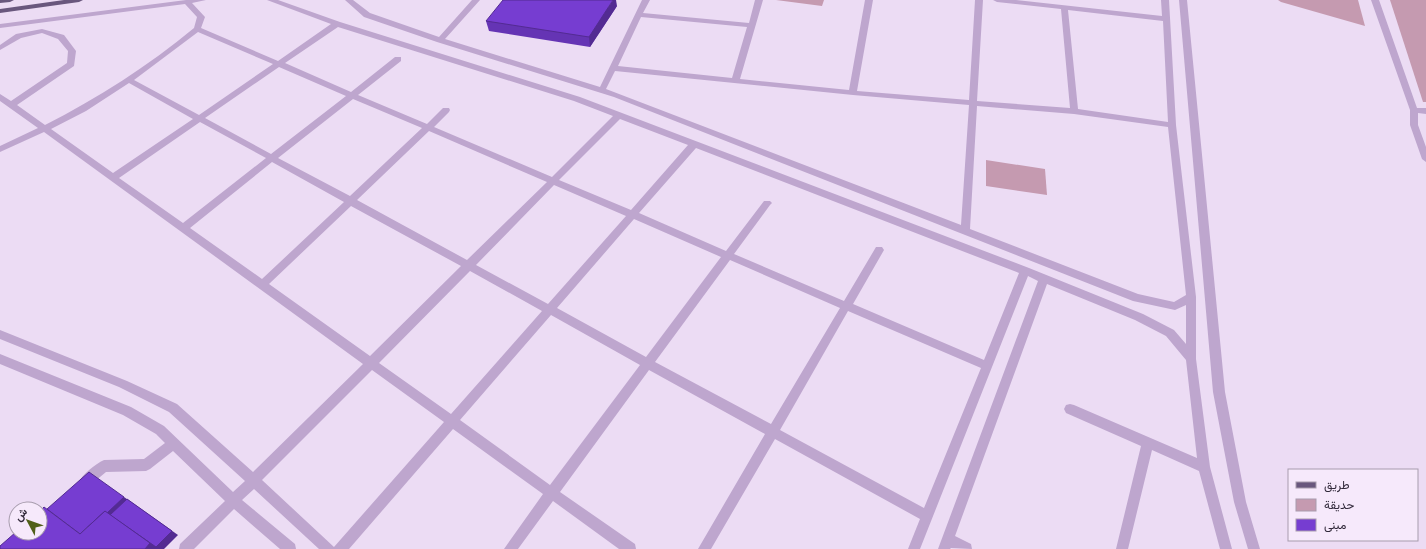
<svg xmlns="http://www.w3.org/2000/svg" width="1426" height="549" font-family="Jost,Vazirmatn,sans-serif">
<style>
.green{fill:#c59ab0}
.lines{fill:none;stroke-linecap:round;stroke-linejoin:round}
.minor{fill:#bea6ce;fill-rule:evenodd}
.major{fill:#69577d;fill-rule:evenodd}
.wall{fill:#6534b4}
.shaded-wall{fill:#532b92}
.building{fill:#763dd1;stroke:#532b92}
</style>
<rect width="100%" height="100%" fill="#ecdcf4"/>
<g class="green">
<polygon points="776,0 824,0 822,6"/>
<polygon points="1278,0 1358,0 1365,26 1281,2"/>
<polygon points="1390,0 1426,0 1426,102 1423,102"/>
<polygon points="986,160 1045,169 1047,195 986,186"/>
</g>
<g class="lines">
<g class="minor">
<path d="M186 0H206L192 3 205 17 201 28 278 61 331 24 267 0H278L340 22 580 97 622 113 1029 268 1143 314 1174 330 1186 344V305L1175 310 1133 301 614 97 437 42 364 17 345 0H353L370 13 439 37 472 0H480L445 39 600 87 642 0H650L643 13 749 23 755 0H763L740 79 849 90 865 0H873L857 91 969 100 975 0H983L977 101 1070 108 1061 9 997 2 993 0H1016L1162 16 1161 0H1169L1176 125 1196 297V359L1210 467 1232 549H1220L1199 471 1152 450 1128 549H1116L1141 446 1066 413 1064 409 1066 405 1070 404 1074 405 1197 458 1186 360 1166 336 1135 320 1047 284 955 536 971 544 972 549 951 548 950 549H938L1038 281 1028 276 920 549H908L920 519 775 439 711 549H698L765 434 649 370 560 492 635 544 636 549H619L553 501 518 549H504L543 494 453 429 349 549H319L254 489 242 500 295 544 296 549H280L234 509 194 549H179L180 544 225 501 173 451 150 469 146 471 106 472 88 487 84 489 80 487 78 483C82 475 95 464 104 460L144 459 165 443 156 434 123 415 0 364V354L131 407 164 426 233 492 245 481 169 412 119 387 0 339V330L127 381 177 404 253 472 363 364 44 132 0 152V146L38 128 0 101V94L11 101 67 63 68 51 58 39 42 33 21 38 0 50V45L16 34 42 29 64 35 76 51 74 66 17 105 45 125C98 98 148 66 194 28L197 17 185 4 0 28V24ZM1068 10 1163 21 1168 122 1078 109ZM641 17 747 27 732 78 618 66ZM338 27 574 101 613 116 552 177 434 127 449 112 450 110 449 108H443L427 124 358 95 401 61V57H395L351 92 285 63ZM198 32 273 64 199 115 134 80ZM279 67 346 96 271 154 205 118ZM615 71 853 95 969 105 961 225 606 89ZM129 83 193 119 113 173 51 129 86 111ZM353 99 422 128 350 196 278 158ZM977 106 1074 114 1168 127 1186 295 1174 302 1138 294 970 229ZM620 119 688 145 631 210 559 180ZM200 122 266 158 183 223 119 178ZM429 131 547 182 467 260 357 200ZM696 148 1019 273 984 360 853 304 884 250 882 247H876L844 301 734 254 770 205 772 203 770 201H764L726 251 639 213ZM272 162 344 202 262 279 190 228ZM554 185 626 216 548 304 476 265ZM351 206 461 266 370 356 269 284ZM634 219 721 257 646 357 557 308ZM730 260 840 308 771 424 655 362ZM470 271 542 311 451 414 379 363ZM848 311 981 368 924 508 780 430ZM551 315 640 365 550 485 460 420ZM372 370 444 422 334 547 262 480Z"/>
<polygon points="1179,0 1187,0 1225,392 1246,502 1260,549 1248,549 1234,502 1213,392"/>
<polygon points="1371,0 1379,0 1417,108 1426,108 1426,114 1418,113 1418,125 1426,147 1426,162 1422,159 1410,125 1410,110"/>
</g>
<g class="major">
<polygon points="0,0 14,0 10,2 0,3"/>
<polygon points="64,0 83,0 79,2 0,13 0,9"/>
</g>
</g>
<polygon class="wall" points="617,6 590,47 489,31 486,21"/>
<g class="shaded-wall">
<polygon points="613,0 616,0 617,6 590,47 589,37"/>
<polygon points="124,497 178,535 164,549 145,549 57,515"/>
</g>
<g class="building">
<polygon points="503,0 613,0 589,37 486,21"/>
<polygon points="89,472 124,497 107,513 105,511 80,534 47,509"/>
<polygon points="127,499 172,531 156,547 110,515"/>
<polygon points="44,507 80,534 105,511 150,543 145,549 0,549 0,546 16,532 16,533 40,533 40,511"/>
</g>
<rect x="1288" y="469" width="130" height="72" fill="#f6e9fb" stroke="#a79cad"/>
<rect x="1296" y="482" width="20" height="6" fill="#69577d" stroke="#a79cad"/>
<text x="1324" y="489" font-size="12" fill="#302839">طريق</text>
<rect x="1296" y="499" width="20" height="12" fill="#c59ab0" stroke="#a79cad"/>
<text x="1324" y="509" font-size="12" fill="#302839">حديقة</text>
<rect x="1296" y="519" width="20" height="12" fill="#763dd1" stroke="#a79cad"/>
<text x="1324" y="529" font-size="12" fill="#302839">مبنى</text>
<g transform="translate(28 521) rotate(311)"><circle r="19" fill="#f6e9fb" stroke="#a79cad"/>
<path d="M0-3L7 15L0 10L-7 15Z" fill="#505f19"/>
<text y="-6" font-size="11" font-weight="bold" text-anchor="middle" fill="#302839">ش</text>
</g>
</svg>
